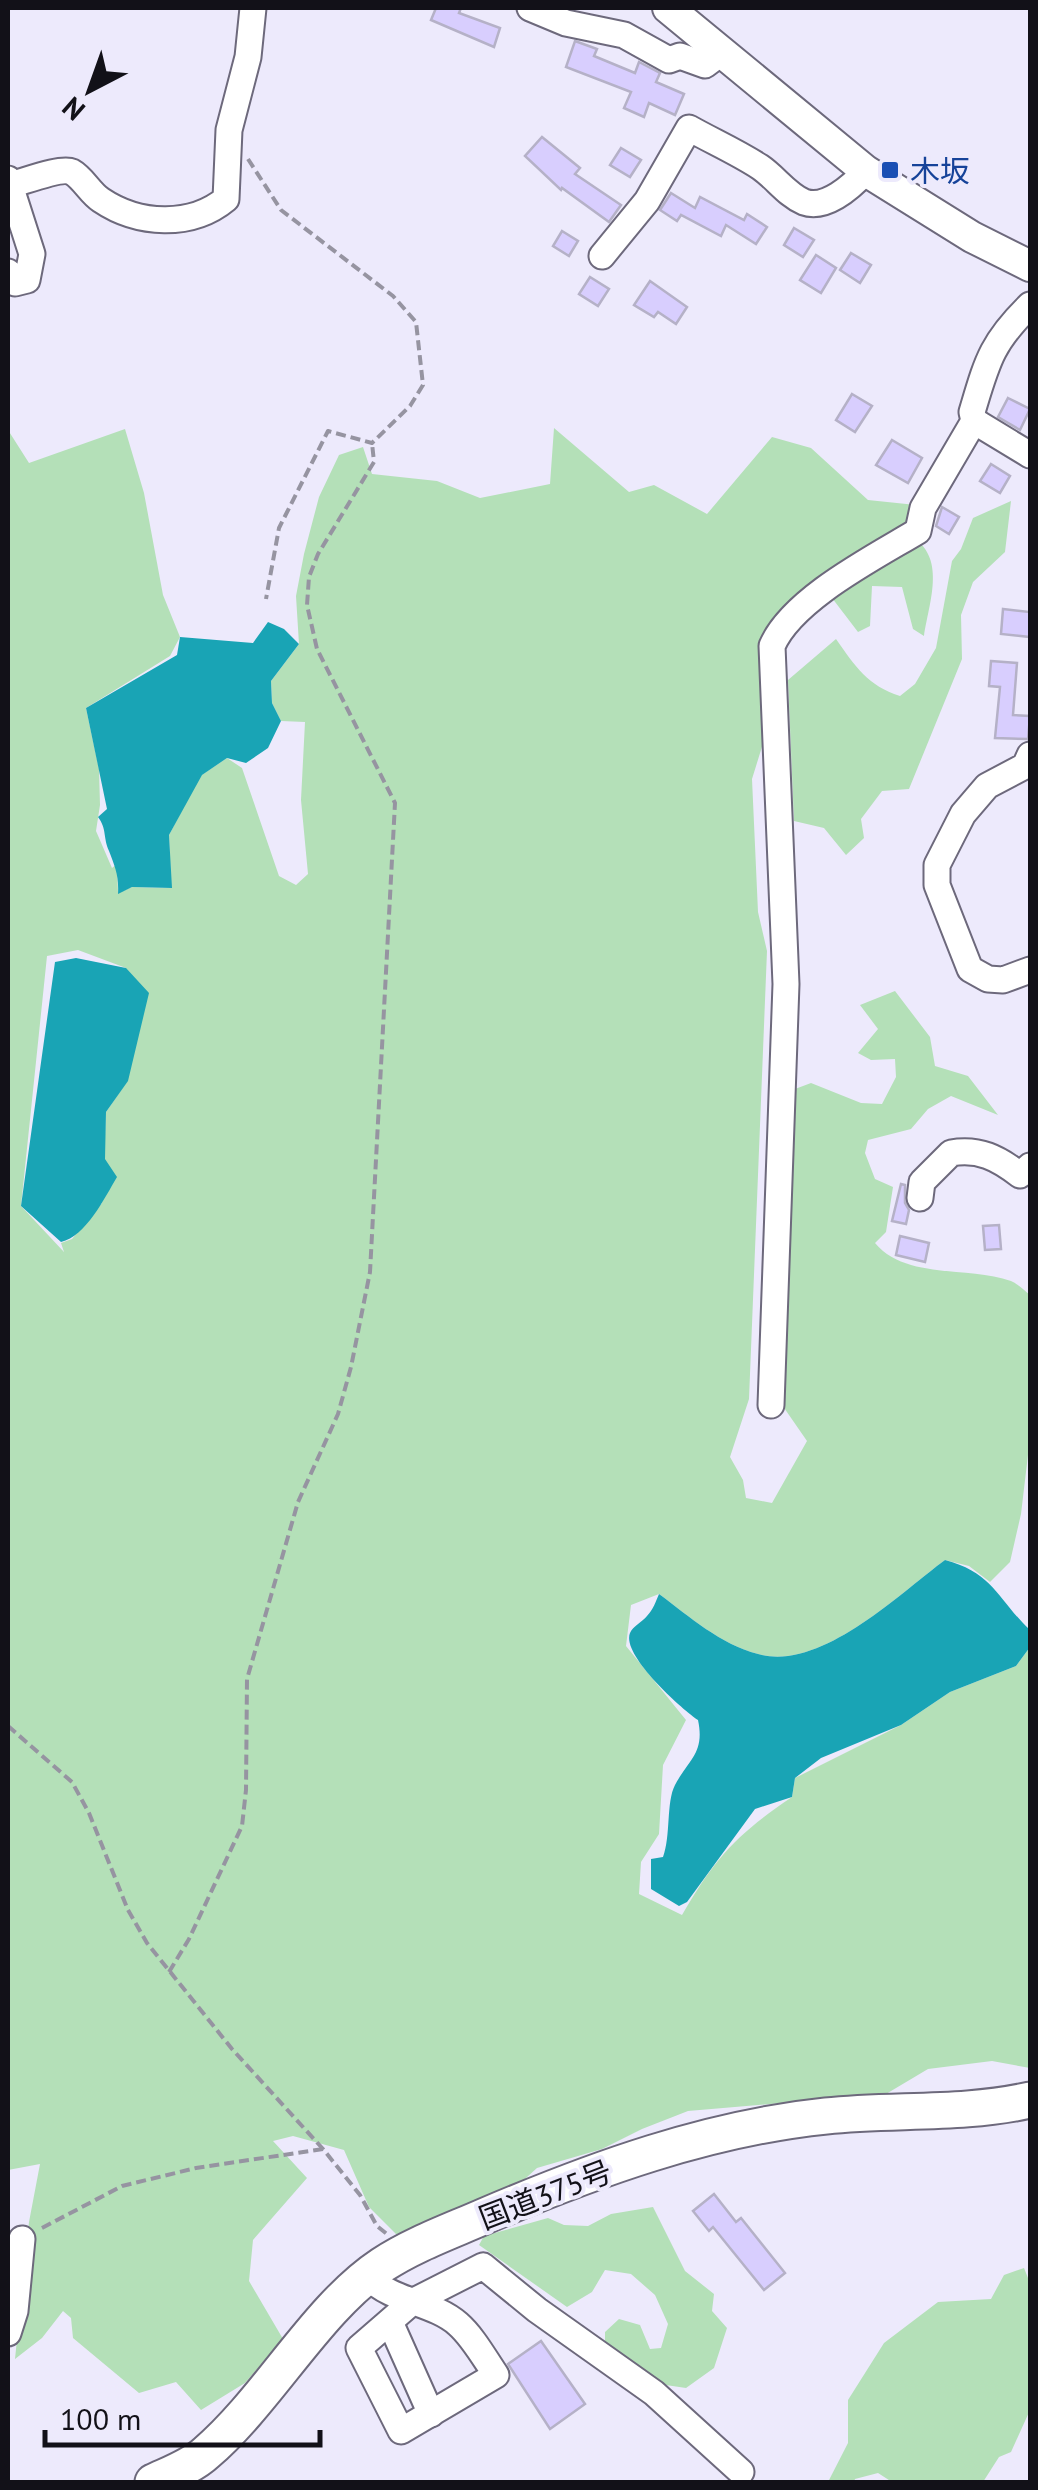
<svg xmlns="http://www.w3.org/2000/svg" width="1038" height="2490" font-family="'PT Sans','Noto Sans JP',sans-serif">
<style>
.green{fill:#b4e0b8;fill-rule:evenodd}
.water{fill:#19a4b5}
.building{fill:#d8cefe;stroke:#b5b1c7;stroke-width:2.5}
.lines{fill:none;stroke-linecap:round;stroke-linejoin:round}
.minor-casing{stroke:#6d697c;stroke-width:29}
.major-casing{stroke:#6d697c;stroke-width:34}
.highway-casing{stroke:#6d697c;stroke-width:39}
.path{stroke:#9694a1;stroke-width:4;stroke-dasharray:10 5;stroke-linecap:butt}
.minor{stroke:#fff;stroke-width:25}
.major{stroke:#fff;stroke-width:30}
.highway{stroke:#fff;stroke-width:35}
.transit-dot{fill:#1a4fb4;stroke:#edeafc;stroke-width:4}
.labels{text-anchor:middle;dominant-baseline:central;stroke-width:8;stroke-linejoin:round;paint-order:stroke}
.transit-label{font-size:30px;fill:#164399;stroke:#edeafc;text-anchor:start}
.street-label{font-size:30px;fill:#121118;stroke:#edeafc}
</style>
<rect width="100%" height="100%" fill="#edeafc"/>
<g class="green">
<path d="M554 428 629 492 654 485 707 514 772 437 811 448 868 500 916 505 904 532 776 623 770 721 752 779 758 912 767 951 749 1399 730 1457 743 1480 746 1498 772 1503 807 1441 780 1402 787 1092 811 1083 861 1103 882 1104 896 1077 895 1059 871 1060 858 1053 878 1029 860 1005 895 991 930 1037 935 1066 968 1076 998 1115 951 1096 928 1109 911 1129 868 1140 865 1153 875 1179 893 1187 886 1232 875 1243C906 1280 969 1266 1011 1281 1018 1284 1025 1291 1030 1295V1438L1021 1514 1010 1562 990 1582 969 1566 945 1560C899 1594 820 1672 758 1654 720 1644 690 1617 659 1594L631 1605 626 1646 686 1720 663 1765 659 1834 641 1862 639 1894 682 1915C715 1858 737 1834 792 1797L795 1778 901 1725 950 1692 1016 1666 1030 1647V2068L992 2061 928 2069 886 2094 688 2111 642 2129 602 2149 537 2168 516 2187 399 2237 369 2207 344 2150 293 2136 273 2141 307 2178 253 2240 249 2281 283 2339 245 2383 201 2410 176 2382 139 2393 73 2338 71 2318 63 2311 42 2338 15 2359 29 2222 40 2164 8 2170V430L29 463 125 429 144 493 163 595 180 637 170 656 86 708 99 769 100 805 96 831 112 868 117 864 118 893 132 887 171 888 169 835 200 776 227 758 242 768 279 876 296 885 308 874 301 800 305 722 281 721 272 703 271 681 299 644 296 596 304 554 319 497 339 455 363 447 372 474 437 481 480 498 550 484ZM78 950 126 968 128 1080 106 1112 102 1203 72 1239 61 1243 64 1252 21 1206 47 956Z"/>
<path d="M1011 501 1005 552 973 582 961 615 962 659 909 789 882 791 861 819 864 838 846 855 824 828 794 821 788 680 836 639C855 666 868 686 900 696L915 684 936 648 952 561 961 549 973 518Z"/>
<path d="M914 538C946 560 929 603 924 636L913 629 902 587 872 586 870 626 858 632 829 594Z"/>
<polygon points="653,2207 685,2271 714,2294 712,2311 727,2328 714,2368 686,2388 659,2384 605,2344 605,2332 619,2319 640,2325 650,2349 661,2348 668,2324 655,2295 631,2274 605,2270 592,2292 567,2307 479,2245 484,2236 548,2218 564,2225 588,2226 611,2214"/>
<polygon points="1024,2268 1030,2283 1030,2410 1011,2452 999,2457 983,2482 892,2482 878,2473 855,2479 854,2482 828,2482 848,2443 848,2400 884,2343 938,2302 991,2299 1004,2275"/>
</g>
<g class="water">
<path d="M268 622 284 629 299 644 271 681 272 703 281 721 268 748 246 763 227 758 202 775 169 835 172 888 132 887 118 894C119 875 115 867 109 851 103 838 107 829 98 817L107 809 86 708 177 655 180 637 253 643Z"/>
<path d="M76 958 126 968 149 993 128 1081 106 1112 105 1159 117 1177C104 1199 86 1236 61 1242L21 1206 55 962Z"/>
<path d="M945 1560C994 1573 997 1599 1030 1630V1647L1016 1666 950 1692 901 1725 821 1758 795 1778 792 1797 755 1809 687 1902 679 1906 651 1889V1859L663 1857C671 1836 666 1802 675 1785 689 1759 705 1753 698 1720 682 1709 621 1655 630 1633 633 1626 642 1622 647 1616 653 1610 656 1601 659 1594 690 1617 720 1644 758 1654 820 1672 899 1594 945 1560Z"/>
</g>
<g class="building">
<polygon points="436,8 461,8 459,13 500,28 494,47 431,20"/>
<polygon points="575,41 597,49 594,56 635,73 639,62 660,73 656,82 684,94 675,115 649,103 644,117 624,108 631,92 566,67"/>
<polygon points="542,137 580,168 575,174 621,205 609,222 562,188 561,190 525,156"/>
<polygon points="621,148 641,160 630,177 610,165"/>
<polygon points="671,193 695,208 700,197 744,220 747,214 767,227 756,244 726,225 721,236 681,215 677,221 660,210"/>
<polygon points="794,228 814,240 803,257 784,245"/>
<polygon points="562,231 578,241 569,256 553,246"/>
<polygon points="851,253 871,265 860,283 840,270"/>
<polygon points="816,255 836,268 821,293 800,280"/>
<polygon points="590,277 609,289 598,306 579,294"/>
<polygon points="650,281 687,307 676,324 658,312 654,317 634,305"/>
<polygon points="852,394 872,406 855,432 836,420"/>
<polygon points="1008,398 1030,409 1020,430 998,417"/>
<polygon points="892,440 922,458 908,483 876,465"/>
<polygon points="991,464 1010,476 1000,493 980,481"/>
<polygon points="942,507 959,517 949,534 936,526"/>
<polygon points="1003,609 1030,612 1030,637 1001,634"/>
<polygon points="991,661 1017,663 1013,715 1030,716 1028,739 995,738 1000,687 989,686"/>
<polygon points="901,1184 905,1185 905,1203 909,1210 906,1224 892,1221"/>
<polygon points="999,1225 1001,1249 985,1250 983,1226"/>
<polygon points="900,1236 929,1243 925,1262 896,1255"/>
<polygon points="714,2194 736,2222 741,2218 785,2273 764,2290 713,2227 709,2231 693,2211"/>
<polygon points="541,2341 585,2404 550,2429 508,2364"/>
</g>
<g class="lines">
<defs>
<g id="minor">
<polyline points="530,8 566,23 624,35 669,60 680,56 705,65 721,53"/>
<polyline points="8,179 32,254 27,280 15,283 8,272"/>
<path d="M10 185C23 182 61 167 72 172 83 178 90 193 101 200 138 225 191 228 226 199L229 130 248 57 253 8"/>
<path d="M602 256 647 201 689 128C712 141 737 152 760 167 775 177 787 195 804 202 826 210 852 186 866 171"/>
<polyline points="974,421 1030,455"/>
<polyline points="1030,755 1025,766 987,786 963,814 937,865 937,885 970,969 988,979 1003,980 1030,970"/>
<path d="M920 1198 922 1182 951 1153C979 1148 998 1158 1020 1175L1030 1166"/>
<path d="M771 1405 786 984 772 646C792 599 875 557 918 531L923 508 974 421 972 412C987 362 991 343 1030 305"/>
<path d="M368 2277C393 2302 433 2302 458 2324 473 2337 485 2359 496 2375L401 2431 359 2348 412 2302 483 2266 537 2310 654 2393 741 2472"/>
<polyline points="390,2322 431,2414"/>
<polyline points="8,2333 15,2311 22,2239"/>
</g>
<polyline id="major" points="668,8 866,171 972,237 1030,266"/>
<path id="highway" d="M153 2482C170 2474 192 2466 206 2453 268 2400 317 2308 382 2265 414 2244 451 2231 485 2216 593 2170 708 2128 826 2116 894 2109 964 2115 1030 2100"/>
</defs>
<use href="#minor" class="minor-casing"/>
<use href="#major" class="major-casing"/>
<use href="#highway" class="highway-casing"/>
<g class="path">
<polyline points="248,159 281,210 393,296 416,322 423,385 410,406 372,443 328,431 279,528 266,599"/>
<polyline points="8,1726 72,1782 89,1813 128,1910 147,1943 232,2049 323,2149 360,2195 377,2226 387,2234"/>
<polyline points="169,1972 189,1939 242,1826 246,1790 247,1679 298,1502 338,1414 351,1367 370,1272 395,803 317,649 307,605 309,577 318,554 374,462 372,443"/>
<polyline points="42,2228 122,2186 196,2168 323,2149"/>
</g>
<use href="#minor" class="minor"/>
<use href="#major" class="major"/>
<use href="#highway" class="highway"/>
</g>
<rect class="transit-dot" x="880" y="160" width="20" height="20" rx="5"/>
<g class="labels">
<g class="transit-label">
<text x="910" y="170">木坂</text>
</g>
<g class="street-label">
<text transform="translate(545 2194) rotate(-21)">国道375号</text>
</g>
</g>
<rect width="1038" height="2490" fill="none" stroke="#121118" stroke-width="20"/>
<g transform="translate(90 90) rotate(221)" stroke="#edeafc" stroke-width="8" paint-order="stroke">
<path d="M0-8L18 38L0 25L-18 38Z" fill="#121118"/>
<text y="-15" font-size="28" font-weight="bold" text-anchor="middle" fill="#121118">N</text>
</g>
<path d="M45 2430v15h275v-15" fill="none" stroke="#121118" stroke-width="5"/>
<text x="60" y="2430" font-size="30" fill="#121118" stroke="#edeafc" stroke-width="8" paint-order="stroke">100 m</text>
</svg>
